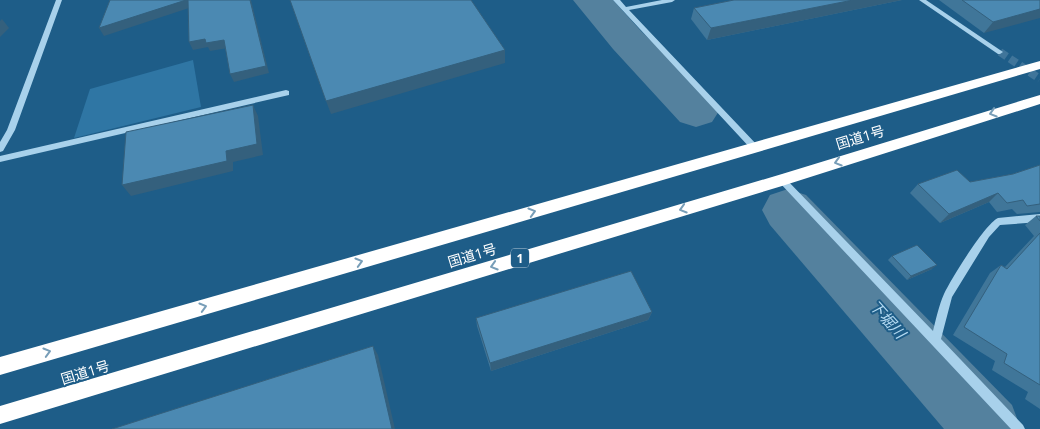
<svg xmlns="http://www.w3.org/2000/svg" width="1040" height="429" font-family="'Open Sans','Noto Sans JP',sans-serif">
<style>
.green{fill:#2f76a4}
.lines{fill:none;stroke-linecap:round;stroke-linejoin:round}
.river{fill:#54819e;fill-rule:evenodd}
.minor-tunnel{stroke:#40759a;stroke-width:8;stroke-dasharray:8 4;stroke-linecap:butt}
.minor{fill:#a8d1eb;fill-rule:evenodd}
.highway{fill:#fff;fill-rule:evenodd}
.wall{fill:#407699}
.shaded-wall{fill:#34607d}
.building{fill:#4b89b2;stroke:#34607d}
.oneway{stroke:#789eb8}
.labels{text-anchor:middle;dominant-baseline:central;stroke-width:4;stroke-linejoin:round;paint-order:stroke}
.shield{fill:#1e5d88;stroke:#bccedb;stroke-width:1}
.shield-label{font-size:12px;font-weight:bold;fill:#fff}
.street-label{font-size:14px;fill:#fff;stroke:#1e5d88}
.water-label{font-size:15px;font-style:italic;fill:#b4daf2;stroke:#1e5d88}
</style>
<rect width="100%" height="100%" fill="#1e5d88"/>
<polygon class="green" points="193,60 201,107 74,138 90,89"/>
<g class="lines">
<g class="river">
<polygon points="573,0 613,0 641,31 712,100 719,111 712,122 696,127 680,122 613,49"/>
<polygon points="788,189 806,195 1012,405 1021,429 944,429 770,225 762,210 770,195"/>
</g>
<polyline class="minor-tunnel" points="1000,52 1040,79"/>
<g class="minor">
<polygon points="56,0 62,0 15,130 3,151 0,152 0,142 7,130"/>
<polygon points="613,0 620,0 626,7 662,0 675,0 672,2 629,10 758,146 759,148 758,150 752,150"/>
<polygon points="919,0 926,0 1003,52 1000,54 998,54"/>
<polygon points="286,90 289,91 289,95 0,162 0,156"/>
<path d="M782 177 785 178 933 331C936 319 939 305 944 294 951 279 985 224 998 218L1040 214V222L1000 225 989 237 952 297 941 339 1023 425 1025 429H1011L779 182 778 180 779 178Z"/>
</g>
<g class="highway">
<polygon points="1040,61 1040,69 0,375 0,357"/>
<polygon points="1040,95 1040,104 782,186 0,424 0,406 782,174"/>
</g>
</g>
<g class="wall">
<polygon points="734,0 902,0 707,40 691,19 694,8"/>
<polygon points="939,0 1040,0 984,33"/>
<polygon points="1040,165 1040,212 1017,214 1012,209 997,212 989,202 940,223 910,193 918,184 970,182 1013,174"/>
<polygon points="1036,216 1040,216 1040,409 1025,399 1028,392 992,370 995,361 953,335 990,273 1001,265 1005,267 1034,236 1025,225"/>
<polygon points="892,256 932,269 907,280 888,260"/>
<polygon points="652,312 648,320 491,371 477,326 476,318"/>
</g>
<g class="shaded-wall">
<polygon points="186,0 189,0 192,7 104,36 99,28"/>
<polygon points="250,0 251,0 269,73 234,82 230,74"/>
<polygon points="853,0 902,0 707,40 711,28"/>
<polygon points="1040,9 1040,18 984,33 993,22"/>
<polygon points="2,19 9,28 0,37 0,21"/>
<polygon points="205,39 224,40 228,48 210,51 208,47 193,50 189,42"/>
<polygon points="505,50 505,63 331,114 326,101"/>
<polygon points="253,105 258,116 263,155 233,162 233,171 131,196 122,185 226,151"/>
<polygon points="998,193 989,202 940,223 949,214"/>
<polygon points="937,265 932,269 907,280 911,276"/>
<polygon points="652,312 648,320 491,371 490,363"/>
<polygon points="373,346 378,355 395,429 392,429"/>
</g>
<g class="building">
<polygon points="110,0 186,0 99,28"/>
<polygon points="188,0 250,0 266,66 230,74 224,40 206,43 205,39 189,42"/>
<polygon points="290,0 471,0 505,50 326,101"/>
<polygon points="734,0 853,0 711,28 694,8"/>
<polygon points="962,0 1040,0 1040,9 993,22"/>
<polygon points="253,105 257,144 226,151 227,161 122,185 126,132"/>
<polygon points="1040,165 1040,204 1027,206 1023,200 1007,203 998,193 949,214 918,184 957,170 970,182 1013,174"/>
<polygon points="1036,216 1040,216 1040,221"/>
<polygon points="1040,233 1040,385 1004,363 1007,354 964,327 1001,265 1007,269"/>
<polygon points="917,245 937,265 911,276 892,256"/>
<polygon points="631,271 652,312 490,363 476,318"/>
<polygon points="373,346 392,429 112,429"/>
</g>
<defs><path id="oneway-chevron" d="M-2-3.5L2.5 0L-2 3.5" fill="none" stroke-width="1.6" stroke-linecap="round" stroke-linejoin="round" transform="scale(1.25)"/></defs>
<g class="oneway">
<use href="#oneway-chevron" transform="translate(993 113) rotate(163)"/>
<use href="#oneway-chevron" transform="translate(838 162) rotate(163)"/>
<use href="#oneway-chevron" transform="translate(683 209) rotate(163)"/>
<use href="#oneway-chevron" transform="translate(532 212) rotate(-16)"/>
<use href="#oneway-chevron" transform="translate(359 262) rotate(-16)"/>
<use href="#oneway-chevron" transform="translate(494 266) rotate(163)"/>
<use href="#oneway-chevron" transform="translate(203 307) rotate(-16)"/>
<use href="#oneway-chevron" transform="translate(47 352) rotate(-16)"/>
</g>
<g class="labels">
<rect class="shield" x="511" y="248.5" width="18" height="19" rx="4"/>
<g class="shield-label">
<text x="520" y="258">1</text>
</g>
<g class="street-label">
<text transform="translate(860 137) rotate(-17)">国道1号</text>
<text transform="translate(472 255) rotate(-17)">国道1号</text>
<text transform="translate(85 372) rotate(-17)">国道1号</text>
</g>
<g class="water-label">
<text transform="translate(888 319) rotate(48)">下堀川</text>
</g>
</g>
</svg>
